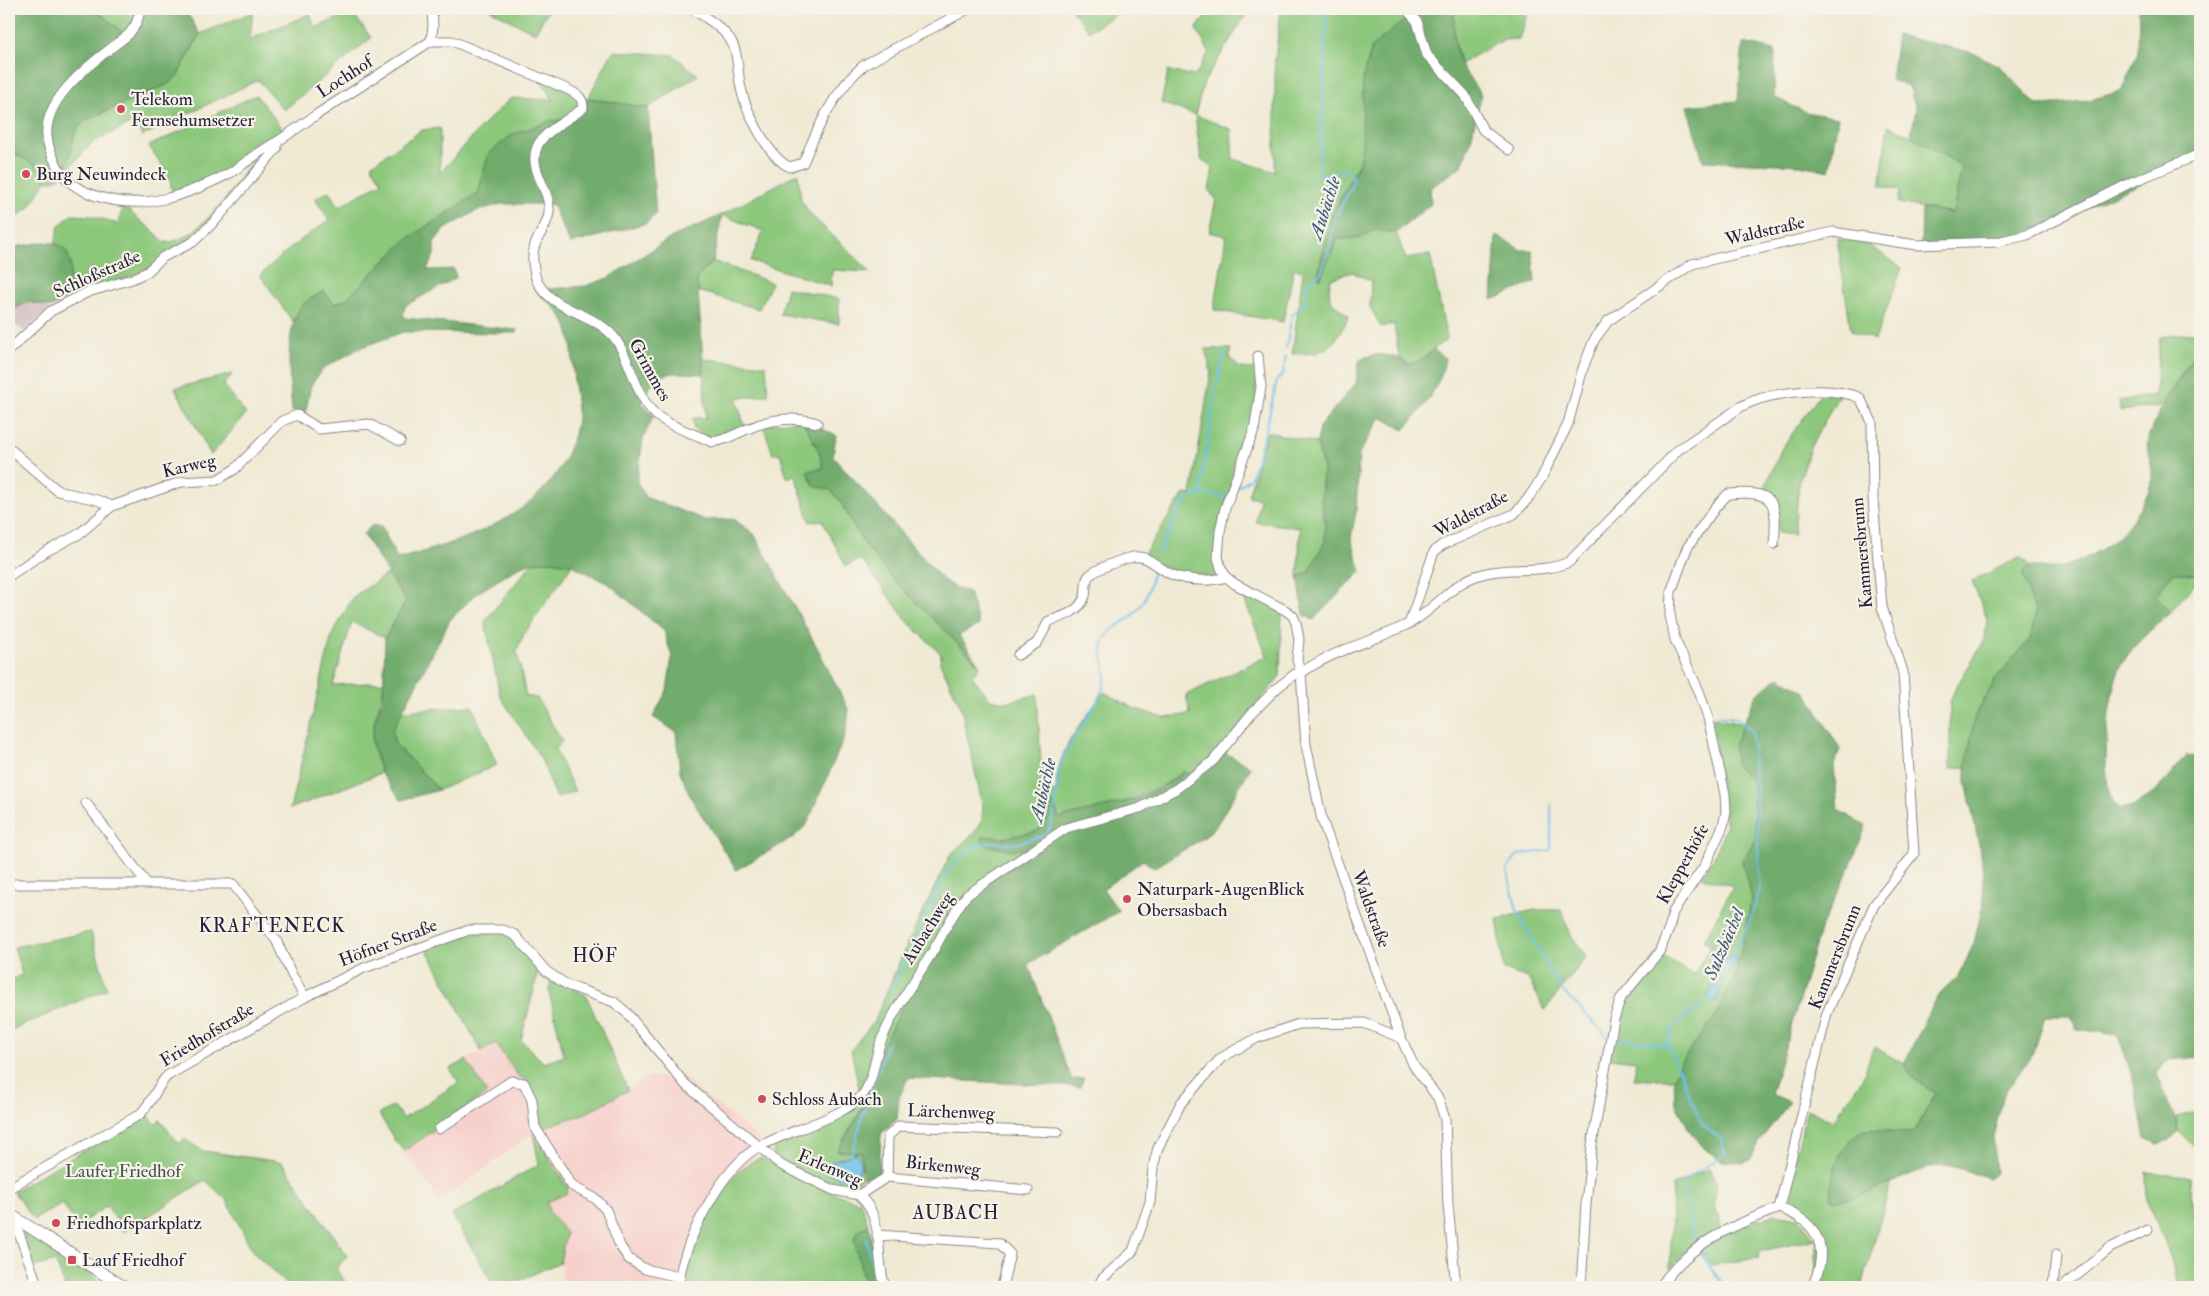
<svg xmlns="http://www.w3.org/2000/svg" width="2209" height="1296" font-family="'IM FELL Double Pica',serif">
<style>
.built{fill:#f7d0cc}
.industrial{fill:#d2bec3}
.green{fill:#8cc77c;stroke:#57745c;fill-rule:evenodd}
.forest{fill:#71ac6c;stroke:#4a6754}
.water{fill:#6fc0ea;stroke:#487192}
.lines{fill:none;stroke-linecap:round;stroke-linejoin:round}
.stream{stroke:#6fc0ea;stroke-width:2}
.minor-casing{stroke:#898688;stroke-width:11}
.major-casing{stroke:#898688;stroke-width:13}
.minor{stroke:#fff;stroke-width:9}
.major{stroke:#fff;stroke-width:11}
.poi-dot{fill:#d1495b;stroke:#f7f3e8;stroke-width:2}
.labels{text-anchor:middle;dominant-baseline:central;stroke-width:4.5;stroke-linejoin:round;paint-order:stroke}
.street-label{font-size:18px;fill:#22223b;stroke:#f7f3e8}
.poi-label{font-size:18px;fill:#22223b;stroke:#f7f3e8;text-anchor:start}
.park-label{font-size:18px;fill:#42544e;stroke:#f7f3e8}
.water-label{font-size:19px;font-style:italic;fill:#3d5978;stroke:#f7f3e8}
.neighbourhood-label{font-size:19px;letter-spacing:1px;fill:#22223b;stroke:#f7f3e8}
</style>
<rect width="100%" height="100%" fill="#f7f3e8"/>
<filter id="ink" filterUnits="userSpaceOnUse"><feTurbulence type="fractalNoise" baseFrequency=".02" numOctaves="2"/><feDisplacementMap in="SourceGraphic" scale="10" xChannelSelector="R" yChannelSelector="G"/><feConvolveMatrix kernelMatrix="1 2 1 2 8 2 1 2 1" color-interpolation-filters="sRGB"/></filter>
<filter id="wash" filterUnits="userSpaceOnUse"><feTurbulence type="fractalNoise" baseFrequency=".0096" numOctaves="4" result="noise"/><feDisplacementMap in="SourceGraphic" scale="20" xChannelSelector="R" yChannelSelector="G"/><feGaussianBlur stdDeviation="1.12" result="paint"/><feColorMatrix in="noise" values="0 0 0 0 0 0 0 0 0 0 0 0 0 0 0 0 0 1.4 0 .05"/><feComposite in="paint" operator="in"/></filter>
<g filter="url(#wash)">
<rect width="100%" height="100%" fill="#f0ead4"/>
<polygon class="built" points="495,1043 517,1075 526,1080 535,1096 542,1128 586,1113 628,1090 648,1076 673,1079 680,1074 700,1092 745,1126 761,1142 752,1160 747,1164 687,1263 681,1287 564,1287 560,1262 566,1233 549,1212 547,1202 567,1193 533,1133 440,1201 404,1151 487,1092 466,1060"/>
<polygon class="industrial" points="28,302 52,307 25,331 9,322 9,312"/>
<g class="green">
<polygon points="95,9 139,9 126,35"/>
<polygon points="489,9 549,9 535,33"/>
<polygon points="1071,9 1125,9 1089,31"/>
<path d="M1211 9H1241L1247 13 1204 82 1195 115 1231 129 1233 159 1275 172V59L1281 9H1402L1409 16 1362 145 1359 163 1332 214 1320 278 1337 240 1360 237 1376 230 1396 233 1406 259 1430 255 1447 339 1418 362 1408 364 1399 357 1394 324 1381 327 1370 307 1371 281 1352 272 1331 279C1326 301 1332 303 1349 316 1333 348 1329 355 1292 354L1303 272 1294 268 1283 322 1214 310 1226 236 1209 232 1216 199 1209 191 1213 167 1201 159 1195 115 1161 103 1168 71 1195 76 1209 52 1196 29Z"/>
<polygon points="1454,9 1529,9 1519,39 1503,40 1460,64 1454,38"/>
<polygon points="253,12 250,39 310,14 315,28 352,12 371,38 284,110 258,80 142,136 134,122 93,142 65,172 75,133 84,121 168,84 178,75 200,34"/>
<polygon points="613,51 673,55 698,75 648,108 588,98 586,109 489,153 478,193 406,240 346,299 334,304 324,291 302,305 293,322 260,275 294,245 329,220 315,199 329,191 339,207 382,182 371,165 422,130 440,128 440,173 484,124 511,98 553,100 537,73 588,98"/>
<polygon points="256,95 286,133 232,170 173,195 169,176 149,146"/>
<polygon points="1888,125 1911,136 1962,166 1953,213 1898,203 1900,191 1880,185"/>
<path d="M274 147C235 194 200 243 145 270 120 282 91 290 66 299L70 285 61 246 55 244 59 226 71 215 91 216 118 224 124 204C134 219 152 227 164 242 187 245 220 207 233 189 239 181 244 171 251 163 257 157 267 152 274 147Z"/>
<path d="M10 155C27 154 39 167 46 181L28 209 9 222Z"/>
<polygon points="798,173 801,200 811,215 871,272 832,270 831,286 751,261 763,231 722,215"/>
<polygon points="1837,238 1869,245 1902,268 1875,340 1851,331"/>
<polygon points="713,261 772,283 759,309 698,291 697,278"/>
<polygon points="787,288 839,299 839,324 780,314"/>
<polygon points="2200,332 2200,350 2196,352 2161,406 2120,411 2119,401 2155,395 2160,337"/>
<polygon points="1205,349 1231,349 1229,357 1240,368 1257,369 1255,413 1217,532 1222,573 1216,578 1170,571 1143,555 1184,494 1191,495 1211,371"/>
<path d="M703 359 766 365 768 395 736 398 745 427C724 437 715 444 694 429L693 418H706Z"/>
<polygon points="232,374 224,385 246,414 211,455 175,388"/>
<polygon points="1822,392 1839,395 1810,448 1799,483 1794,535 1778,533 1773,499 1764,489 1782,448"/>
<path d="M802 420 819 451 823 468 807 472 831 490 840 501 863 542 891 577 980 666 972 676 990 699 1007 702 1037 694 1041 763 1047 793 1056 791C1056 749 1081 725 1104 692L1133 708 1165 718 1190 714 1186 695 1267 656 1240 589 1282 611 1280 676 1220 750 1192 775 1183 772C1142 802 1107 806 1059 818L1053 803 1049 806V816L1038 831 1004 838 985 836 986 845 1009 850 1033 848 869 1076 860 1093 851 1050 875 1020 903 953 950 855 974 833 981 823 983 808 961 707 940 663 941 654 907 621 861 559 846 566 822 520 810 522 795 475 787 478 780 453 773 454 763 425Z"/>
<polygon points="1267,432 1317,443 1323,470 1321,503 1325,522 1325,541 1309,573 1298,577 1300,528 1256,522 1260,499 1248,496"/>
<polygon points="2021,557 2031,567 2026,569 2023,576 2036,613 2030,639 1997,677 1975,716 1966,767 1950,769 1950,702 1955,689 1985,639 1987,619 1972,581"/>
<polygon points="552,561 572,565 524,634 517,651 526,696 537,698 562,741 555,750 575,791 557,798 540,757 500,696 485,621 533,562"/>
<polygon points="2172,573 2200,574 2200,577 2170,613 2155,596"/>
<path d="M387 574 406 601 385 638 352 622 333 685 384 682C383 702 371 724 372 741 373 752 378 763 381 773L290 809 332 635 353 597Z"/>
<polygon points="472,706 497,765 439,790 395,744 392,731 402,711"/>
<polygon points="1712,718 1743,724 1734,745 1753,782 1756,840 1742,861 1752,898 1735,977 1716,1016 1683,1060 1674,1079 1633,1079 1637,1061 1609,1058 1615,1025 1624,998 1660,954 1694,975 1711,946 1704,941 1733,886 1701,877 1714,857 1726,827"/>
<polygon points="1534,910 1561,910 1571,935 1586,957 1545,1010 1528,978 1504,970 1497,919"/>
<polygon points="91,932 107,989 9,1031 9,982 22,974 14,947"/>
<polygon points="476,932 506,934 535,963 537,969 537,977 521,1040 544,1063 564,1056 549,992 551,980 586,995 628,1090 586,1113 542,1128 535,1096 526,1080 518,1076 495,1043 481,1051 427,950"/>
<polygon points="1874,1047 1904,1064 1915,1080 1936,1092 1914,1133 1864,1130 1861,1195 1891,1181 1863,1283 1865,1287 1815,1287 1817,1230 1805,1216 1789,1208 1785,1199 1807,1109 1833,1121 1862,1079"/>
<polygon points="466,1060 487,1093 404,1151 395,1141 379,1114 394,1106 403,1119 459,1082 450,1069"/>
<path d="M862 1100 864 1105 837 1151 861 1152 862 1178C859 1181 854 1186 849 1187 824 1188 795 1167 774 1155L773 1146 833 1119ZM856 1153 850 1177H838L833 1163 836 1160Z"/>
<polygon points="2200,1111 2200,1152 2178,1131 2176,1117"/>
<polygon points="148,1114 155,1124 160,1120 179,1144 184,1139 203,1151 282,1162 347,1256 336,1269 349,1287 293,1287 282,1280 253,1252 226,1199 205,1180 124,1232 107,1206 77,1226 62,1203 34,1220 13,1191"/>
<polygon points="533,1133 568,1187 567,1193 547,1202 549,1212 566,1233 560,1262 505,1287 495,1287 452,1215 539,1164"/>
<path d="M761 1158 810 1185 860 1202 869 1226 860 1229 854 1239 865 1287H681C685 1271 689 1255 694 1239 703 1215 735 1164 761 1158Z"/>
<polygon points="1709,1169 1717,1184 1714,1203 1722,1229 1692,1246 1670,1269 1673,1185"/>
<polygon points="2146,1172 2190,1176 2193,1214 2200,1214 2200,1280 2194,1287 2179,1286 2166,1244 2147,1202"/>
<polygon points="1776,1214 1798,1218 1815,1239 1758,1252 1759,1258 1711,1265 1698,1248 1730,1230"/>
<polygon points="26,1231 108,1287 62,1287 65,1286 55,1261 35,1267 23,1233"/>
</g>
<g class="forest">
<polygon points="9,9 95,9 126,35 139,9 185,9 200,34 178,75 168,84 84,121 75,133 65,172 55,181 46,181 37,166 17,155 9,157"/>
<polygon points="1438,9 1454,9 1454,38 1460,64 1481,95 1471,140 1462,166 1430,188 1431,204 1396,233 1376,230 1360,237 1337,240 1320,279 1318,273 1332,214 1359,163 1362,145 1363,78 1372,47 1409,16"/>
<path d="M2139 9H2200V155L2138 185 2021 235 1921 248 1922 208 1953 213 1962 166 1911 136 1916 109 1909 86 1891 80 1897 35 1974 53 2001 67 2037 105C2066 104 2095 101 2122 90L2138 52Z"/>
<polygon points="1743,43 1775,50 1774,97 1805,112 1838,118 1829,171 1800,165 1703,161 1687,106 1738,101"/>
<path d="M588 98 648 108 656 214 647 223 570 244 552 204H501L476 211 444 230 434 242V255L427 270 454 269 456 278 406 305 403 313 405 318 517 330 516 333 403 332 362 347 324 368 311 385 305 415 292 411C290 383 283 330 302 306 307 300 317 295 324 291L334 304 346 299 406 240 478 193 489 153 513 134 550 121 574 119 586 109Z"/>
<path d="M722 215 713 261 697 278 704 374C669 373 657 367 642 403L654 415 643 439 637 481 645 497 705 520 734 519 754 534 819 651 849 711 845 736 807 824 794 837 736 870 691 798 680 772 676 732 653 717 667 690 672 657 664 631 609 584 572 565 552 561 533 562 519 567 476 594 450 620 392 731 395 744 439 790 401 800 381 773 372 741 375 719 383 700 385 638 406 601 363 534 372 525 382 527 397 559C472 539 560 511 576 425 579 412 575 396 574 383 572 363 574 338 564 320 558 309 544 299 535 290L586 286 608 278 672 237Z"/>
<polygon points="1496,235 1521,250 1532,250 1535,282 1492,300"/>
<path d="M45 242C50 243 57 243 61 246 76 255 70 286 66 299L52 307 28 302 9 312V248Z"/>
<path d="M1434 350 1445 358C1442 386 1421 410 1404 430L1381 417 1359 454 1356 512 1351 538 1361 572 1313 620 1304 615 1298 577 1309 572 1325 541V522L1321 503 1323 470 1317 443 1319 427 1356 383 1359 361C1372 351 1395 354 1408 364L1418 362Z"/>
<path d="M2200 350V574L2172 573 2156 596 2170 613C2151 630 2130 646 2119 670 2108 695 2101 772 2111 798 2112 802 2118 806 2120 809 2149 806 2169 776 2187 755L2200 759V1057L2169 1060 2157 1070C2159 1092 2175 1109 2178 1131L2170 1140 2157 1144 2145 1138 2132 1075 2118 1035 2077 1029 2070 1016H2045L2034 1052 2004 1094 1993 1137 1996 1173 1989 1179C1978 1175 1951 1164 1941 1165 1910 1169 1858 1205 1831 1199 1829 1178 1840 1139 1863 1131 1873 1127 1902 1133 1914 1133L1936 1092 1915 1080 1904 1064 1930 1011 1940 994 1959 976 1974 943 1984 900 1982 861 1966 781V767L1975 716 1997 677 2030 639 2036 613 2023 576 2026 569C2035 564 2046 569 2056 568 2073 566 2097 553 2111 543 2128 530 2154 493 2152 472 2151 459 2144 449 2149 435 2160 405 2180 380 2196 352Z"/>
<polygon points="802,420 836,435 833,456 941,578 955,588 969,592 979,625 959,635 980,666 891,577 863,542 840,501 831,490 814,486 807,471 823,468 819,451"/>
<polygon points="1779,677 1806,692 1840,749 1834,765 1838,810 1866,826 1850,867 1820,930 1771,1094 1790,1102 1761,1139 1750,1160 1743,1163 1722,1161 1705,1149 1689,1130 1675,1101 1674,1079 1682,1060 1716,1016 1735,977 1752,898 1742,861 1756,840 1753,782 1735,765 1734,745 1756,695"/>
<polygon points="1220,750 1251,767 1216,826 1205,837 1154,868 1143,860 1103,889 1119,911 1028,964 1072,1080 1084,1078 1080,1087 908,1078 899,1098 897,1119 881,1134 879,1173 864,1178 861,1152 837,1151 864,1106 862,1100 881,1048 909,994 967,898 1032,848 1009,850 986,845 981,839 985,836 1004,838 1038,831 1049,817 1049,806 1053,803 1059,818 1137,799 1161,788 1183,772 1192,775"/>
<polygon points="869,1226 877,1274 882,1287 865,1287 854,1239 860,1229"/>
</g>
<g class="water">
<path d="M1731 956 1735 957 1736 961 1730 973 1723 969C1723 962 1726 959 1731 956Z"/>
<polygon points="1716,986 1718,987 1720,994 1716,1002 1712,1003 1708,996 1712,988"/>
<path d="M856 1153 860 1159V1170C851 1179 843 1179 831 1174L833 1161Z"/>
</g>
<g class="lines">
<g class="stream">
<polyline points="1286,348 1292,315 1307,302 1306,286 1322,271 1329,252 1334,220 1351,188 1353,178 1350,171 1319,175 1327,9"/>
<polyline points="1236,488 1251,478 1266,429 1277,380 1283,374 1286,355"/>
<polyline points="1200,495 1214,398 1225,351"/>
<path d="M1159 554C1164 542 1180 501 1193 496 1202 492 1216 496 1225 497"/>
<polyline points="1716,716 1736,718 1752,731 1760,889 1749,923 1731,958"/>
<polyline points="1551,805 1551,850 1517,855 1507,870 1518,914 1562,990 1606,1035"/>
<polyline points="1718,988 1726,970"/>
<path d="M891 992 947 872 959 858 977 845 990 842 1014 844 1046 835C1060 811 1053 783 1063 758 1072 735 1101 703 1105 681 1108 668 1099 656 1103 643 1108 628 1126 623 1136 612 1148 598 1151 584 1153 566"/>
<polyline points="1615,1038 1667,1045"/>
<polyline points="851,1156 867,1101 888,1042"/>
<polyline points="840,1175 840,1183"/>
<polyline points="866,1238 878,1287"/>
<polyline points="1696,1245 1682,1182 1725,1154 1721,1139 1702,1124 1668,1045 1672,1029 1684,1016 1698,1010 1703,1003 1710,999"/>
<polyline points="1698,1251 1721,1281 1722,1287"/>
</g>
</g>
</g>
<g filter="url(#ink)">
<g class="lines">
<defs>
<g id="minor">
<path d="M141 9 136 24 129 34C97 60 34 100 49 147 59 175 68 186 96 196 145 212 187 195 230 173 242 166 269 144 277 142L316 115 431 41H452L567 89C576 94 583 96 583 108 570 119 548 129 539 143 525 168 551 188 549 212 547 233 528 239 534 269 535 273 535 279 538 283 555 312 593 312 614 337 633 361 635 401 660 418 676 429 695 434 712 442 724 441 734 435 745 430 768 419 793 416 817 423"/>
<path d="M691 9C705 16 720 26 730 39 739 53 737 72 741 88 745 109 769 159 790 167L803 163C818 127 833 92 864 65L968 9"/>
<polyline points="1406,9 1417,21 1427,55 1465,95 1483,130 1509,150"/>
<polyline points="431,41 433,26 432,9"/>
<polyline points="9,350 51,311 88,292 132,279 147,272 163,257 193,242 216,220 277,148 277,142"/>
<polyline points="1258,356 1261,387 1254,430 1225,508 1220,531 1218,557 1221,568 1226,577 1235,584 1285,610 1293,616 1296,623 1299,639 1297,660 1301,673 1306,745 1322,820 1401,1038 1414,1066 1438,1098 1445,1119 1448,1205 1456,1287"/>
<polyline points="9,448 58,491 97,500 112,506"/>
<polyline points="9,576 45,552 79,534 112,506 181,482 217,480 235,469 282,421 297,415 319,429 369,424 400,441"/>
<polyline points="1409,624 1434,552 1442,545 1514,514 1527,500 1541,479 1568,424 1583,368 1594,340 1608,321 1692,264 1833,232 1916,245 1997,242 2027,235 2132,182 2200,154"/>
<path d="M1018 655 1037 643 1049 621C1062 617 1080 612 1085 596 1087 589 1084 580 1090 575 1097 569 1120 560 1129 558 1148 552 1157 569 1173 575 1188 581 1211 582 1226 577"/>
<path d="M1301 673C1336 648 1372 643 1408 624 1433 612 1450 585 1476 576 1506 565 1539 575 1569 562L1678 450 1742 406C1772 391 1830 385 1860 398L1872 422 1873 499 1882 607 1903 672 1914 854 1874 905 1827 1013 1779 1208"/>
<polyline points="86,803 147,884"/>
<path d="M9 884H233L276 940 292 975 305 997 364 968 469 930H503L515 935 546 971 567 985 614 1002 627 1013 685 1084 781 1165 833 1190 859 1195C863 1200 869 1205 871 1211 882 1234 877 1263 885 1287"/>
<polyline points="439,1129 511,1081 524,1083 532,1100 535,1127 572,1186 596,1199 606,1210 620,1246 629,1259 645,1269 679,1277"/>
<polyline points="887,1177 888,1136 899,1126 1058,1132"/>
<path d="M9 1188 139 1115C152 1103 156 1088 167 1076L305 997"/>
<polyline points="859,1195 887,1177 1028,1190"/>
<polyline points="19,1220 17,1226 19,1233 38,1287"/>
<polyline points="877,1235 999,1243 1010,1254 1002,1287"/>
<path d="M678 1287C682 1244 721 1167 760 1146 787 1131 847 1117 864 1093 875 1077 874 1056 882 1039 896 1004 919 976 937 944 947 927 954 911 967 895L1066 828 1140 808 1176 789 1213 761 1251 714 1277 688 1295 674"/>
<polyline points="1098,1287 1102,1279 1133,1251 1150,1202 1153,1167 1158,1148 1181,1103 1221,1058 1257,1038 1299,1024 1364,1023 1401,1038"/>
<path d="M1581 1287 1586 1204 1592 1145 1614 1019 1621 998 1659 952 1669 929 1673 912 1705 865 1723 826 1726 812 1725 794 1708 718 1699 691 1675 640 1670 615 1671 592 1687 548 1715 508 1728 494C1774 490 1778 500 1774 544"/>
<path d="M1660 1287C1690 1243 1730 1226 1779 1208 1820 1222 1830 1249 1812 1287"/>
<polyline points="2053,1287 2056,1255"/>
<polyline points="2063,1287 2110,1248 2148,1230"/>
</g>
<polyline id="major" points="9,1214 124,1287"/>
</defs>
<use href="#minor" class="minor-casing"/>
<use href="#major" class="major-casing"/>
<use href="#minor" class="minor"/>
<use href="#major" class="major"/>
</g>
</g>
<g class="poi-dot">
<circle cx="121" cy="109" r="5"/>
<circle cx="26" cy="174" r="5"/>
<circle cx="1127" cy="899" r="5"/>
<circle cx="762" cy="1099" r="5"/>
<circle cx="56" cy="1223" r="5"/>
<rect x="67" y="1255" width="10" height="10" rx="2.5"/>
</g>
<g class="labels">
<g class="street-label">
<text transform="translate(345 77) rotate(-33)">Lochhof</text>
<text transform="translate(1765 231) rotate(-13)">Waldstraße</text>
<text transform="translate(97 274) rotate(-24)">Schloßstraße</text>
<text transform="translate(650 370) rotate(61)">Grimmes</text>
<text transform="translate(189 466) rotate(-13)">Karweg</text>
<text transform="translate(1471 514) rotate(-28)">Waldstraße</text>
<text transform="translate(1862 553) rotate(-95)">Kammersbrunn</text>
<text transform="translate(1683 864) rotate(-61)">Klepperhöfe</text>
<text transform="translate(1371 909) rotate(70)">Waldstraße</text>
<text transform="translate(928 928) rotate(-58)">Aubachweg</text>
<text transform="translate(388 943) rotate(-21)">Höfner Straße</text>
<text transform="translate(1835 957) rotate(-68)">Kammersbrunn</text>
<text transform="translate(207 1035) rotate(-31)">Friedhofstraße</text>
<text transform="translate(951 1112) rotate(2)">Lärchenweg</text>
<text transform="translate(943 1166) rotate(6)">Birkenweg</text>
<text transform="translate(830 1168) rotate(23)">Erlenweg</text>
</g>
<g class="poi-label">
<text x="131" y="99">Telekom<tspan x="131" dy="21">Fernsehumsetzer</tspan></text>
<text x="36" y="174">Burg Neuwindeck</text>
<text x="1137" y="889">Naturpark-AugenBlick<tspan x="1137" dy="21">Obersasbach</tspan></text>
<text x="772" y="1099">Schloss Aubach</text>
<text x="66" y="1223">Friedhofsparkplatz</text>
<text x="82" y="1260">Lauf Friedhof</text>
</g>
<g class="park-label">
<text x="123" y="1171">Laufer Friedhof</text>
</g>
<g class="water-label">
<text transform="translate(1325 208) rotate(-72)">Aubächle</text>
<text transform="translate(1043 790) rotate(-77)">Aubächle</text>
<text transform="translate(1724 944) rotate(-67)">Sulzbächel</text>
</g>
<g class="neighbourhood-label">
<text x="272" y="926">KRAFTENECK</text>
<text x="595" y="956">HÖF</text>
<text x="956" y="1213">AUBACH</text>
</g>
</g>
<rect width="2209" height="1296" fill="none" stroke="#f7f3e8" stroke-width="30"/>
</svg>
